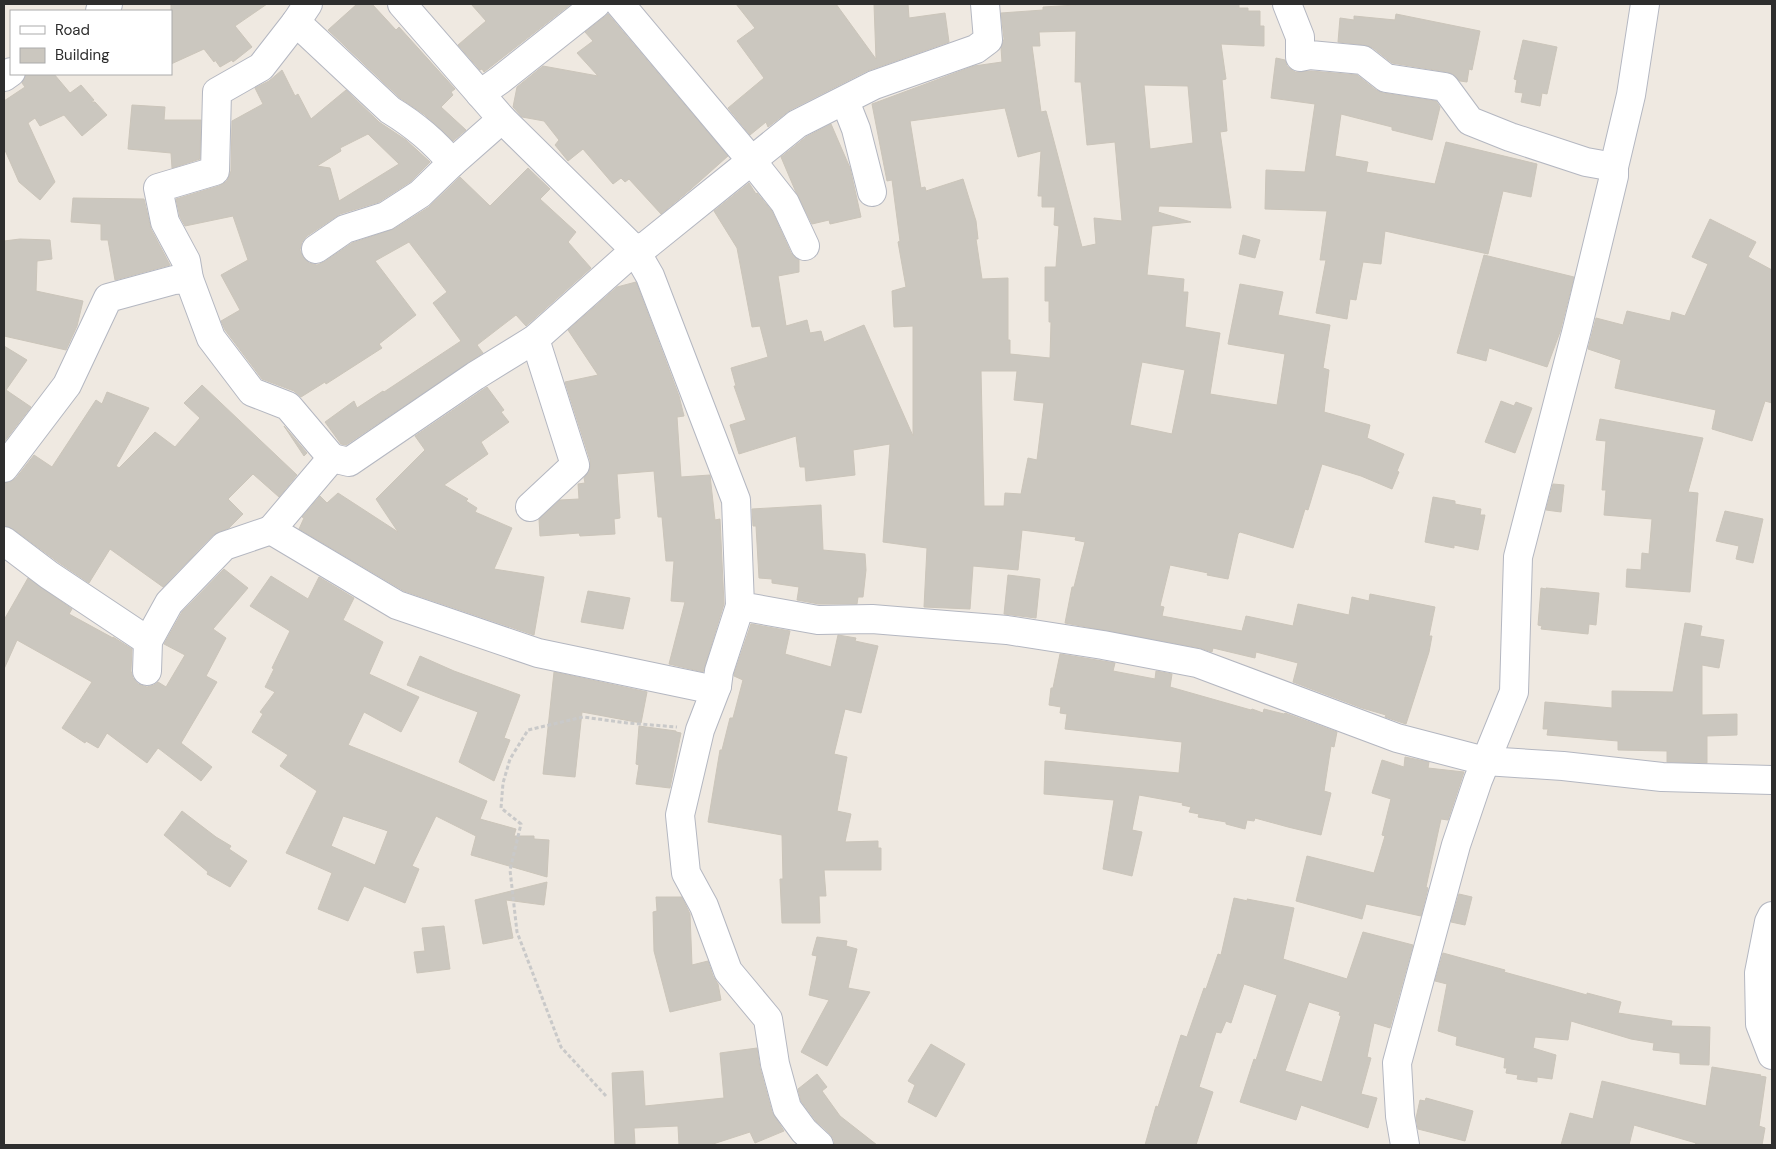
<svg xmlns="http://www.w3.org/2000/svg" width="1776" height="1149" font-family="'DM Sans',sans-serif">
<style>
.building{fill:#cbc7bf;stroke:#cbc5ba;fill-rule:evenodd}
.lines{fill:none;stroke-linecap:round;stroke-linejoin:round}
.minor-casing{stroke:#b4b7c1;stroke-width:30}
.path{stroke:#c9c9c9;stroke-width:3;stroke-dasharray:4 2.5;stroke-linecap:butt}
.minor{stroke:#fff;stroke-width:28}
</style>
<rect width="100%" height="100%" fill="#efe9e1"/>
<g class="building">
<polygon points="171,4 267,4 235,26 252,47 233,62 232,60 220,67 215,60 214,62 204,49 171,64"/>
<polygon points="357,4 372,4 396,30 399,27 455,89 451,92 453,95 441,107 466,130 453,141 425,115 400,98 328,30"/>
<polygon points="471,4 571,4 484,72 482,69 480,70 458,45 486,21"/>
<polygon points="736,4 836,4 876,59 874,4 908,4 909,18 945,13 949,42 867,71 790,110 768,127 766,122 750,135 728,108 764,78 737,41 755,28"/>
<path d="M1076 4H1239V8H1248V11H1260V26H1264V46L1221 44 1226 79 1222 80 1227 131 1220 132 1231 208 1159 206 1158 212 1191 222 1152 226 1147 275 1184 279 1183 292H1188L1185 327 1220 333 1210 394 1277 405 1285 354 1228 344 1240 284 1283 292 1278 315 1330 325 1323 368 1329 370 1324 412 1370 425 1367 438 1404 454 1397 471 1399 472 1392 489 1361 476 1322 464 1308 510 1305 509 1293 548 1240 532 1238 534 1228 579 1207 575 1208 573 1170 565 1160 606 1164 607 1162 616 1242 631 1246 616 1293 626 1298 604 1349 615 1352 597 1369 601 1370 594 1435 607 1429 636H1432L1429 652 1406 724 1385 717 1386 715 1362 708 1293 682 1298 663 1256 652 1255 658 1213 648 1212 652 1200 648 1065 623 1072 587H1074L1085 542 1075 540 1076 537 1022 530 1018 570 973 566 970 609 924 607 927 548 883 542 890 444 853 450 855 475 806 481 805 467H800L796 436 739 454 730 425 746 420 734 386H736L731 368 768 357 760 326 752 327 737 248 714 211 749 183 756 194 757 193 772 211 791 253 799 260V272L778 276 786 326 807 320 810 333 821 331 824 342 864 325 913 436V326L894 327 892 291 906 287 898 242 900 241 892 180 887 181 872 104 974 66 1002 62 1001 48 1004 39 1001 13 1043 10V7L1076 5ZM1076 31 1075 82H1081L1087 145 1115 142 1122 221 1094 218 1096 244 1082 247 1046 111 1041 112 1032 46H1040L1039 32ZM1144 85 1188 86 1193 143 1150 149ZM1005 108 1018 157 1041 151 1038 196H1042V207H1055L1054 225 1059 226 1056 267H1045V301H1049V322H1051L1050 358 1010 354V340H1008V278L982 279 976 239H978L976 221 963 179 926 191 925 187 921 188 910 121ZM1142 362 1185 370 1172 434 1130 425ZM981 371H1017L1014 400 1044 403 1037 460 1028 458 1021 494 1005 493 1004 506H984Z"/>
<polygon points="608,14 728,156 691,189 661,214 629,179 625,182 621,178 613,184 583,149 568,161 555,145 559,140 544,121 522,117 513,107 517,87 543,66 598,76 577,53 593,41 585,32"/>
<polygon points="1396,14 1480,31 1472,70 1469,69 1467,82 1460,81 1453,74 1447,72 1392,63 1373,48 1365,45 1338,42 1340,18 1354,20 1354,16 1395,20"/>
<polygon points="1523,40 1557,47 1547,94 1542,93 1540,106 1521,102 1523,93 1515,92 1517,80 1514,79"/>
<polygon points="1276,58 1285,60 1287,66 1295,72 1311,71 1357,75 1376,90 1383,93 1436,101 1440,107 1432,140 1392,130 1392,127 1341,114 1335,156 1368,162 1366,172 1435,184 1446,142 1537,164 1531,197 1503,191 1488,254 1385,231 1381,264 1363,262 1356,300 1350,299 1347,319 1316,313 1326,260 1320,260 1327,211 1265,209 1266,170 1305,172 1315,104 1271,98"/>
<path d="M282 70 295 96 298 94 311 119 346 90 379 122 406 140 430 162 410 182 379 202 340 214 307 236 302 242 300 250 303 257 309 263 317 265 324 262 352 243 394 229 429 207 460 177 490 206 528 168 550 189 540 199 576 232 568 242 591 268 526 326 516 315 477 345 483 353 346 445 341 444 325 422 354 401 357 408 383 391 384 392 461 341 433 303 447 292 409 242 375 261 416 315 379 344 382 348 326 384 325 382 301 397 294 391 262 379 225 330 221 321 240 310 221 275 248 260 233 216 185 226 180 217 176 199 219 186 227 181 231 171 232 121 263 104 255 88 269 81ZM368 134 399 164 339 201 330 168 317 166 341 151 340 148Z"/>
<polygon points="26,74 54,74 70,93 81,85 94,100 91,102 95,102 107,115 82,136 64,115 40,126 35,118 28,123 55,182 40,200 19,182 4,148 4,101 25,87 22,83"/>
<polygon points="132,105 165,107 164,120 201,120 200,159 172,168 171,153 128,149"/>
<polygon points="831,124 850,168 861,217 830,224 829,220 812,224 795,190 781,157 806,137"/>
<polygon points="73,198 144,199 151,229 170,265 115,280 108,240 101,240 101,224 71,222"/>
<polygon points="1710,219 1756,242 1748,257 1772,270 1772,403 1765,401 1752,441 1712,429 1716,410 1615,388 1621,360 1588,349 1596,318 1623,325 1627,311 1670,321 1672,312 1685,316 1708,264 1692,257"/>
<polygon points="1243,235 1260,240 1255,258 1239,254"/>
<polygon points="20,239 50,240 52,259 37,261 36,291 83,301 77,326 66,350 4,336 4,241"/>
<polygon points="1484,255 1574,277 1560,332 1547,367 1489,348 1486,361 1457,353"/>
<polygon points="636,282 679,396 684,416 677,417 681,477 710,475 715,520 720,519 724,604 703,672 669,664 685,602 671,601 674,561 666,561 662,517 658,517 654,471 617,474 620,518 614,519 615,534 580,536 579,533 540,536 539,519 560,500 579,499 578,484 585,483 584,478 590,468 590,460 565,382 598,375 568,330 617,287"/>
<polygon points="4,346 27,360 6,390 31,407 4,442"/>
<polygon points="202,385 297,475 279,497 253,474 228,499 243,514 229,528 213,535 163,587 110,549 89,583 58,562 13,529 4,526 4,483 10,482 16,478 34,455 52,467 96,400 102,404 107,392 149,408 116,466 119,468 155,432 175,447 200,418 184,403"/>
<polygon points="487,387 504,410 501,412 509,422 481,442 488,454 444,485 468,499 466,501 477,508 475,512 512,528 494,569 544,577 534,635 404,591 299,529 304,518 302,517 320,496 327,503 338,493 398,532 376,499 425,450 415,436"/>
<polygon points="1501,401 1514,406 1516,402 1532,408 1515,453 1485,442"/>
<polygon points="1600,419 1703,438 1688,492 1698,493 1690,592 1626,587 1627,569 1641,570 1642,553 1649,554 1652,519 1604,515 1606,490 1602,490 1606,441 1596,440"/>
<polygon points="284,426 307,453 304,456"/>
<polygon points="1553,484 1564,485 1561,512 1546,510"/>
<polygon points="1433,497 1455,501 1455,504 1481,509 1480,515 1485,515 1478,550 1454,545 1454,548 1425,542"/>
<polygon points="821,505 823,550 865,554 866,570 863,597 858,597 857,604 819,604 797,600 799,587 772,583 772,579 759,578 756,526 753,526 752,509"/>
<polygon points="1725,511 1763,519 1753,563 1736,559 1739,546 1716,541"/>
<polygon points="224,569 248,588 213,629 226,638 206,676 217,682 181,743 212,767 201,781 158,748 147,763 107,733 98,748 86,741 85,743 62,728 92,682 17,640 4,669 4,620 28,578 72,609 69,614 113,638 113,637 132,649 131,671 133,678 138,684 147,687 154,685 158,682 166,687 185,655 164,644 182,612"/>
<polygon points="1008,575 1040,579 1036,618 1004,614"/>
<path d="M271 576 308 599 319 577 354 598 343 620 383 642 369 674 419 697 401 732 364 712 348 745 487 801 480 819 516 829 514 836H534V839L549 840 547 877 471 855 476 836 436 816 412 866 419 869 405 903 364 886 348 921 318 909 332 873 286 853 317 791 280 766 288 755 252 732 263 714 260 712 275 692 265 687 274 669 272 668 290 631 250 606ZM343 816 388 831 375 865 331 846Z"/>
<polygon points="1541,588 1546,589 1546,588 1599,593 1596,625 1589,624 1588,634 1541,629 1542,626 1538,625"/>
<polygon points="588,591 630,598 623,629 581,622"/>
<polygon points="1685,623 1702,626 1700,636 1724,640 1719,668 1702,665 1702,715 1737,714 1737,735 1707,736 1707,763 1667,762 1667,751 1618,750 1618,741 1547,735 1548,729 1543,729 1545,702 1612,708 1612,691 1673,692"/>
<polygon points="751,624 790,631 785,654 831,667 838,635 856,638 855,641 878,646 861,713 845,709 834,754 847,757 837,811 851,814 845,842 878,841 878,848 881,848 881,870 824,870 826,896 819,896 820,923 782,923 780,879 783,879 782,835 708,822 720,750 722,750 730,718 733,718 743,680 734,676 734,674"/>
<polygon points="1060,654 1115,663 1113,671 1155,679 1156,671 1172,674 1170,687 1251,710 1252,709 1263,713 1264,709 1284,714 1285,713 1337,732 1334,747 1331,746 1324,791 1331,793 1321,835 1288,827 1255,818 1254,821 1247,820 1245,829 1226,824 1226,822 1198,817 1199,814 1189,812 1191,807 1182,805 1183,803 1139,795 1132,830 1142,832 1132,876 1103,869 1114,800 1044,794 1045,761 1179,773 1182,742 1065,729 1067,714 1060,713 1061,707 1049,705 1051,688 1053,688"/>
<polygon points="420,656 454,671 520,695 504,738 510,740 494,781 459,762 478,712 445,700 407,685"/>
<polygon points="554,672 647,692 641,723 582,712 575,777 543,774"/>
<polygon points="639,726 676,731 676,732 681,733 670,788 636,784 639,765 636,764"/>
<polygon points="1405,757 1429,762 1428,768 1464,772 1448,820 1441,819 1426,887 1428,888 1421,916 1366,904 1362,919 1296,901 1307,856 1374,873 1385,836 1382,835 1391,799 1372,793 1382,760 1404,767"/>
<polygon points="182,811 216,837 231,846 229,849 247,861 230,887 207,874 208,872 164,835"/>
<polygon points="547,882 544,905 506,900 513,938 483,944 475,900"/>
<polygon points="1459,894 1472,897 1465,925 1451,922"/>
<polygon points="656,897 682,897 690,914 692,965 708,961 713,976 718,984 721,1000 670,1012 654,951 653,912 657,911"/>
<path d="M1234 898 1248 901 1247 899 1294 908 1283 959 1347 979 1363 932 1413 945 1390 1028 1374 1023 1367 1057 1371 1058 1361 1094 1377 1098 1368 1128 1301 1105 1296 1120 1240 1102 1254 1059 1256 1060 1277 995 1244 984 1231 1023 1226 1021 1221 1033 1216 1032 1199 1087 1213 1092 1196 1145H1145L1156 1106 1158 1107 1181 1035 1187 1037 1204 988 1206 989 1218 954 1221 955ZM1309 1002 1340 1012 1339 1015 1341 1016 1322 1082 1285 1071Z"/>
<polygon points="444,926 450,969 417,973 414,952 425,951 422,928"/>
<polygon points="817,937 847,941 846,946 857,949 848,988 870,992 827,1066 801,1052 829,1000 809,995 817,956 812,955"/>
<polygon points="1443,953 1505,970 1504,972 1587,995 1587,993 1621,1002 1618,1013 1672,1021 1671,1026 1710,1027 1709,1065 1680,1064 1680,1053 1653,1050 1654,1043 1631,1039 1571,1021 1568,1040 1535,1037 1533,1048 1556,1055 1552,1079 1537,1077 1537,1082 1517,1079 1518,1075 1506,1073 1507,1068 1504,1068 1505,1058 1456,1045 1457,1037 1438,1031 1447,984 1435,981"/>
<polygon points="931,1044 965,1064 936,1117 908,1102 915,1085 908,1081"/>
<polygon points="757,1048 760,1068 772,1112 784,1131 755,1143 750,1132 710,1145 679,1145 678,1126 634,1128 635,1144 615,1145 612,1073 643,1071 645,1106 724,1098 720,1053"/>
<polygon points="1712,1067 1761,1075 1760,1076 1766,1077 1759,1126 1765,1128 1762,1145 1695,1145 1696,1143 1634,1125 1629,1145 1561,1145 1570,1113 1593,1119 1602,1081 1706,1106"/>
<polygon points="817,1074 827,1087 822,1091 840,1116 877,1145 834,1145 834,1140 830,1134 816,1121 801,1101 798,1089"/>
<polygon points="1426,1098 1473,1111 1465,1141 1418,1129 1416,1118 1420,1100 1425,1101"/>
</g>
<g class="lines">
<defs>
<g id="minor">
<polyline points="402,4 502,119 635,250 650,276 736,500 740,606 818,620 872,619 1007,630 1103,645 1197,663 1397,738 1485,761 1563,766 1662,777 1772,780"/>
<polyline points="620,4 751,160 785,203 805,246"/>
<polyline points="1287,4 1300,37 1300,57 1310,55 1363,60 1386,78 1445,87 1470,121 1510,137 1586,162 1614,167"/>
<polyline points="100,11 108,4"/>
<path d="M296 22 390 110C413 124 435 142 452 163"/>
<polyline points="4,77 11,72"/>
<polyline points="480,94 500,80 596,4"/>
<polyline points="845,101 856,129 872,192"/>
<polyline points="316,249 345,229 386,216 420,194 452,163 502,119"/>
<polyline points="332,458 349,462 475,376 535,339 635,250 647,245 797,124 874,85 976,49 988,40 985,4"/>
<polyline points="4,468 67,385 108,298 174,280 189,279"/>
<polyline points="530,507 575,465 535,339"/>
<polyline points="271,530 332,458 288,406 252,392 211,338 189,279 186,261 165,222 158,188 215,171 217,92 261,67 296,22 308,4"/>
<polyline points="4,541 49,575 148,641"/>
<polyline points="740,606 719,671 717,686 700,730 680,815 686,873 704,906 728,971 768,1019 775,1064 787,1108 804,1131 819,1145"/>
<polyline points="147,671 148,641 169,603 224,546 271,530 397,605 538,653 710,689 717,686"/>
<polyline points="1772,916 1769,922 1759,973 1760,1024 1772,1055"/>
<polyline points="1405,1145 1400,1116 1397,1063 1456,845 1478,780 1514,692 1518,557 1577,329 1614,176 1614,167 1631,95 1645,4"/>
</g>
</defs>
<use href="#minor" class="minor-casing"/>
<polyline class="path" points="606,1096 561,1047 517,932 510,870 521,824 501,808 503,783 510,759 528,730 583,717 627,723 677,727"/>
<use href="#minor" class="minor"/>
</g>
<rect width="1776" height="1149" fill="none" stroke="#2e2e2e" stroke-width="10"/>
<rect x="10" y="10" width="162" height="65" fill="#ffffff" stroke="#ababab"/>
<rect x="20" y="26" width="25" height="8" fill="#ffffff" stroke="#ababab"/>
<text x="55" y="35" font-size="15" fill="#2e2e2e">Road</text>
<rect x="20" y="48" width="25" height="15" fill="#cbc7bf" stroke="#ababab"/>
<text x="55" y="60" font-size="15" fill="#2e2e2e">Building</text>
</svg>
